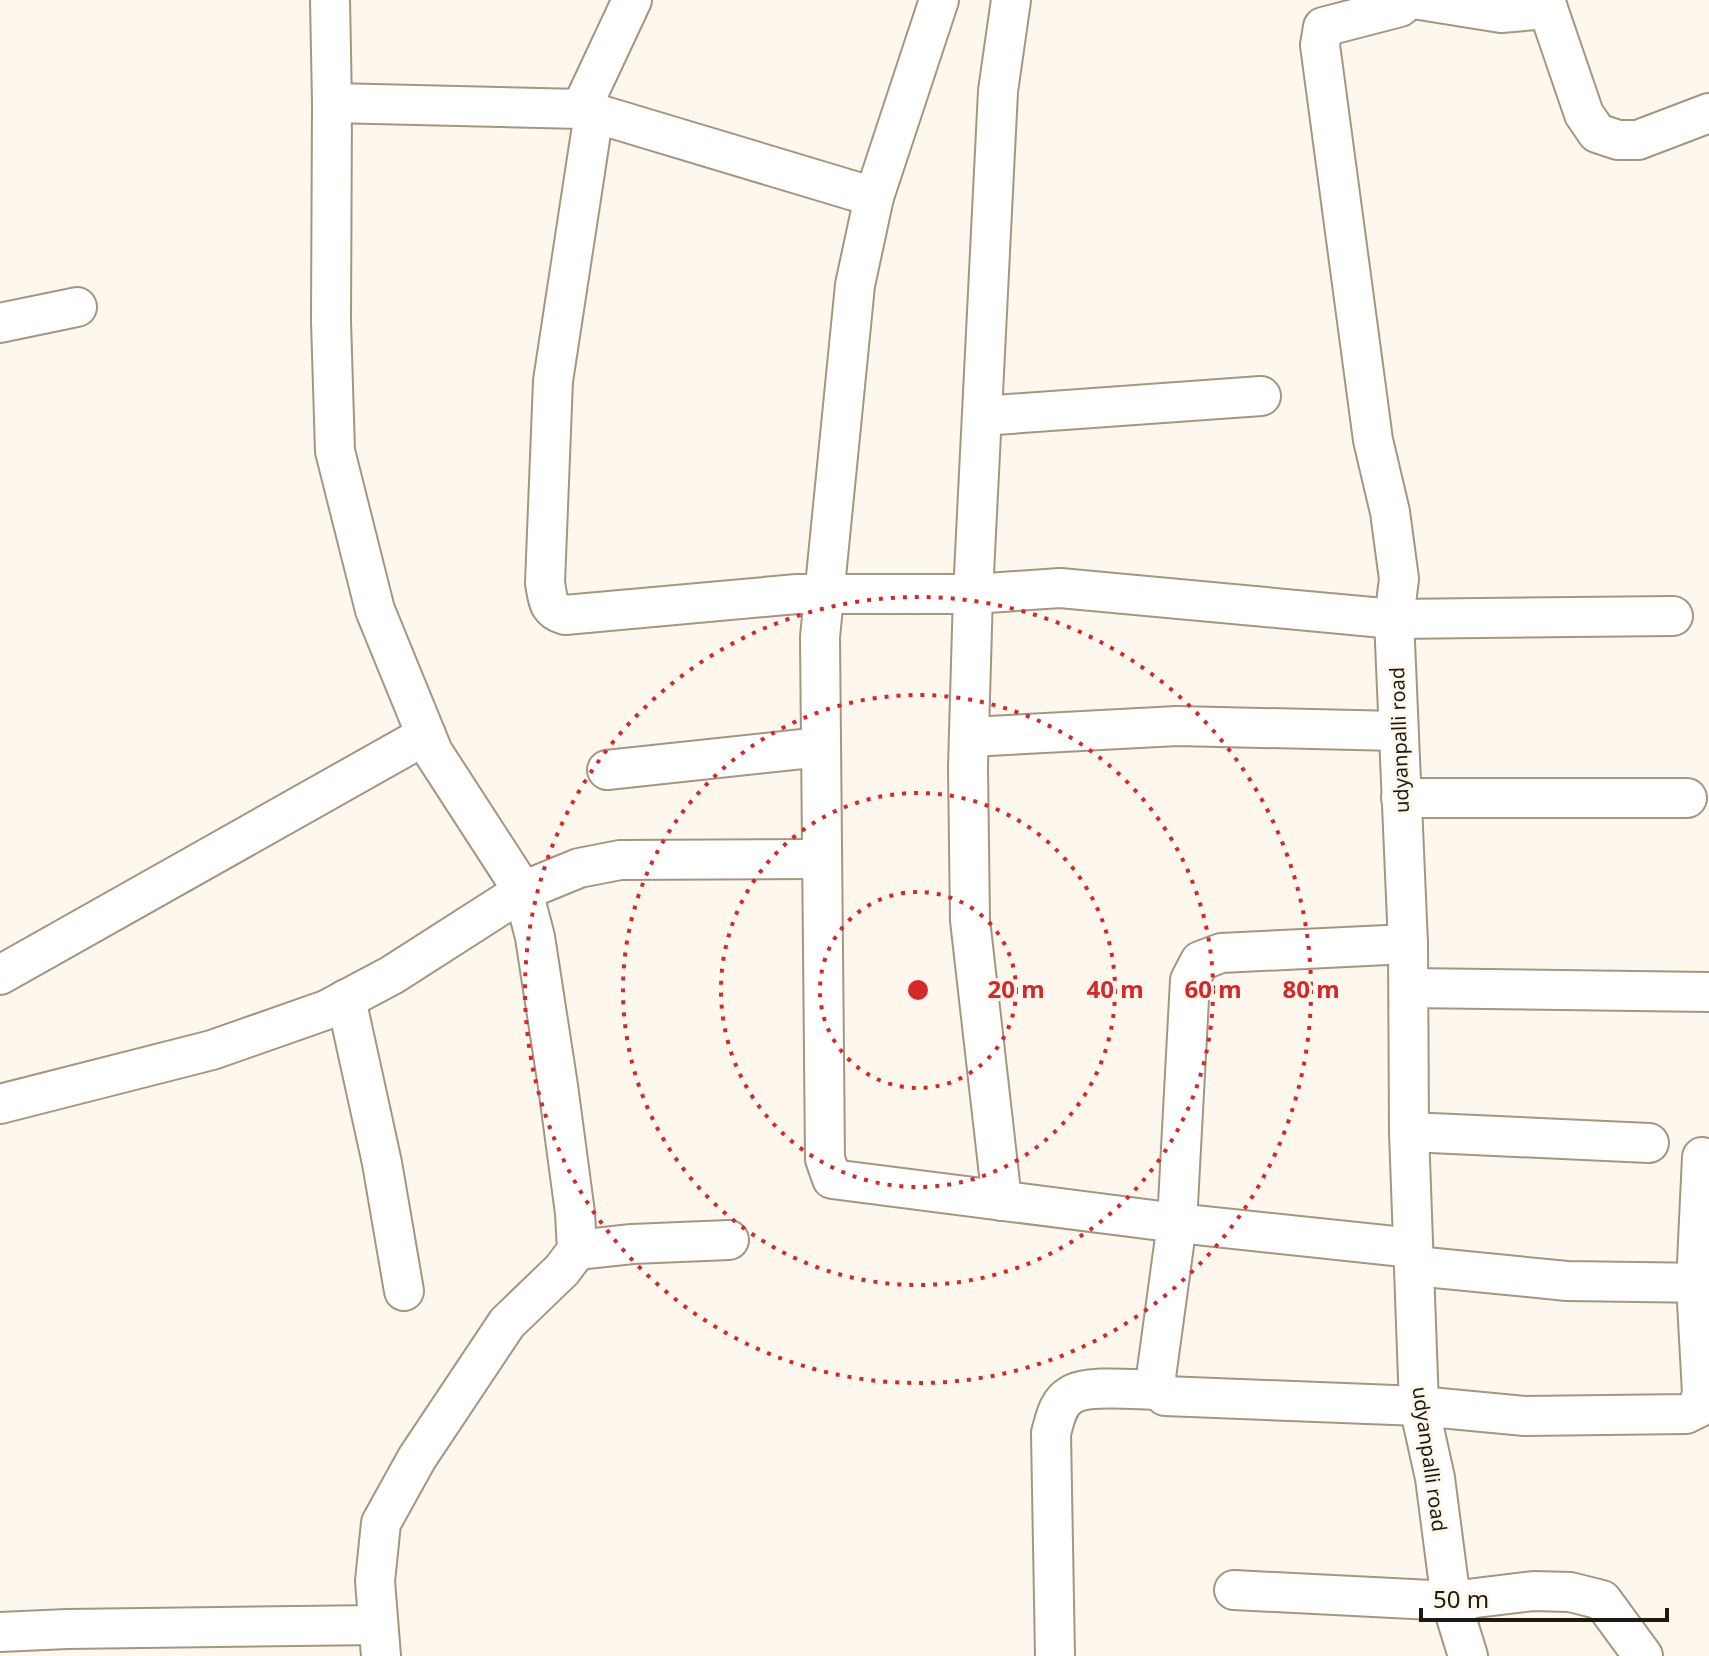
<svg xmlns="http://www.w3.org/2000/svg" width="1709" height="1656" font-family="'Noto Sans',sans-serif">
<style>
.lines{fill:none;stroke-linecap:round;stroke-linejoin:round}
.minor-casing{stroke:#a49681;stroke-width:42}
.minor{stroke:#fff;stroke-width:38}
.ring{fill:none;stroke:#d62828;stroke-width:4;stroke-dasharray:4 8}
.labels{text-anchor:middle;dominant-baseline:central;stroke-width:6;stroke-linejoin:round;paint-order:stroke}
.street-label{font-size:20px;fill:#1f1a11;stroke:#fdf7ed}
.centre{fill:#d62828;stroke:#fdf7ed;stroke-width:4}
.ring-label{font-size:24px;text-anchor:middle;font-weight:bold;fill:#d62828;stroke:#fdf7ed;stroke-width:6;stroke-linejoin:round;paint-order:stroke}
</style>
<rect width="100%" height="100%" fill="#fdf7ed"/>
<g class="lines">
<defs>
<g id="minor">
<polyline points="330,0 332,103 331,321 335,451 375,610 433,752 523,891 535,937 558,1086 575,1213 577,1250 562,1270 507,1323 417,1458 381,1523 375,1581 381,1656"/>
<polyline points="632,0 581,109 874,197 855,285 820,637 825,1159 832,1179 1177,1223 1413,1248"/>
<polyline points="1408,0 1400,7 1323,27 1320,45 1373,440 1390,512 1399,579 1394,619 1408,944 1409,1132 1419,1406 1435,1478 1451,1601 1468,1656"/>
<polyline points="1420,0 1501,13 1548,9"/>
<polyline points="1545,0 1584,114 1597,133 1618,140 1638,140 1709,113"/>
<polyline points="332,103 581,109"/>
<path d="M594 113 553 381 545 583C548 599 547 610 565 615L797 594H973L1060 588 1394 619 1673 616"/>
<polyline points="874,197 939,0"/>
<polyline points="0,323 77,307"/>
<polyline points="982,416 1261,396"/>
<polyline points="969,737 1177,726 1398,731"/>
<polyline points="607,770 821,747"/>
<polyline points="1401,798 1687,798"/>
<polyline points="1408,944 1221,953 1200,961 1190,980 1177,1223 1156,1377 1159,1390 1165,1396 1419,1406 1525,1416 1686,1414 1698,1408 1702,1393 1696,1284 1702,1157"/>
<polyline points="0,975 426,735"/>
<polyline points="1409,988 1709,992"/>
<polyline points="346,999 382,1163 404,1291"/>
<polyline points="0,1104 212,1050 326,1010 392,975 523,891 579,868 620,860 822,859"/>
<polyline points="1409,1132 1649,1143"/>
<polyline points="1002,1201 970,920 968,767 973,594 998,91 1011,0"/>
<polyline points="577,1250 632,1244 729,1240"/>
<polyline points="1415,1266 1567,1281 1709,1283"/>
<polyline points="1234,1590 1451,1601 1534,1591 1570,1592 1602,1600 1643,1656"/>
<polyline points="0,1632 67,1629 378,1625"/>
<path d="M1055 1656 1051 1433C1055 1420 1057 1403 1071 1395 1088 1384 1137 1390 1159 1390"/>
</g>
</defs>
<use href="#minor" class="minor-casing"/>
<use href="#minor" class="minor"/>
</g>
<g class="ring">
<circle cx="918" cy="990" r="98"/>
<circle cx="918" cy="990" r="197"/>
<circle cx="918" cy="990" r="295"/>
<circle cx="918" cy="990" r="393"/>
</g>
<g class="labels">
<g class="street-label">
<text transform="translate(1399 740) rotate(-92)">udyanpalli road</text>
<text transform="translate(1430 1459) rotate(82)">udyanpalli road</text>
</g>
</g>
<circle cx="918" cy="990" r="12" class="centre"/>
<g class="ring-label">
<text x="1016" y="998">20 m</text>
<text x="1115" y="998">40 m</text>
<text x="1213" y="998">60 m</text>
<text x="1311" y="998">80 m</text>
</g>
<path d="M1421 1608v12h246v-12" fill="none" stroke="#1f1a11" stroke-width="4"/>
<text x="1433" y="1608" font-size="24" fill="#1f1a11" stroke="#fdf7ed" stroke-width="6" paint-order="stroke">50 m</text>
</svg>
